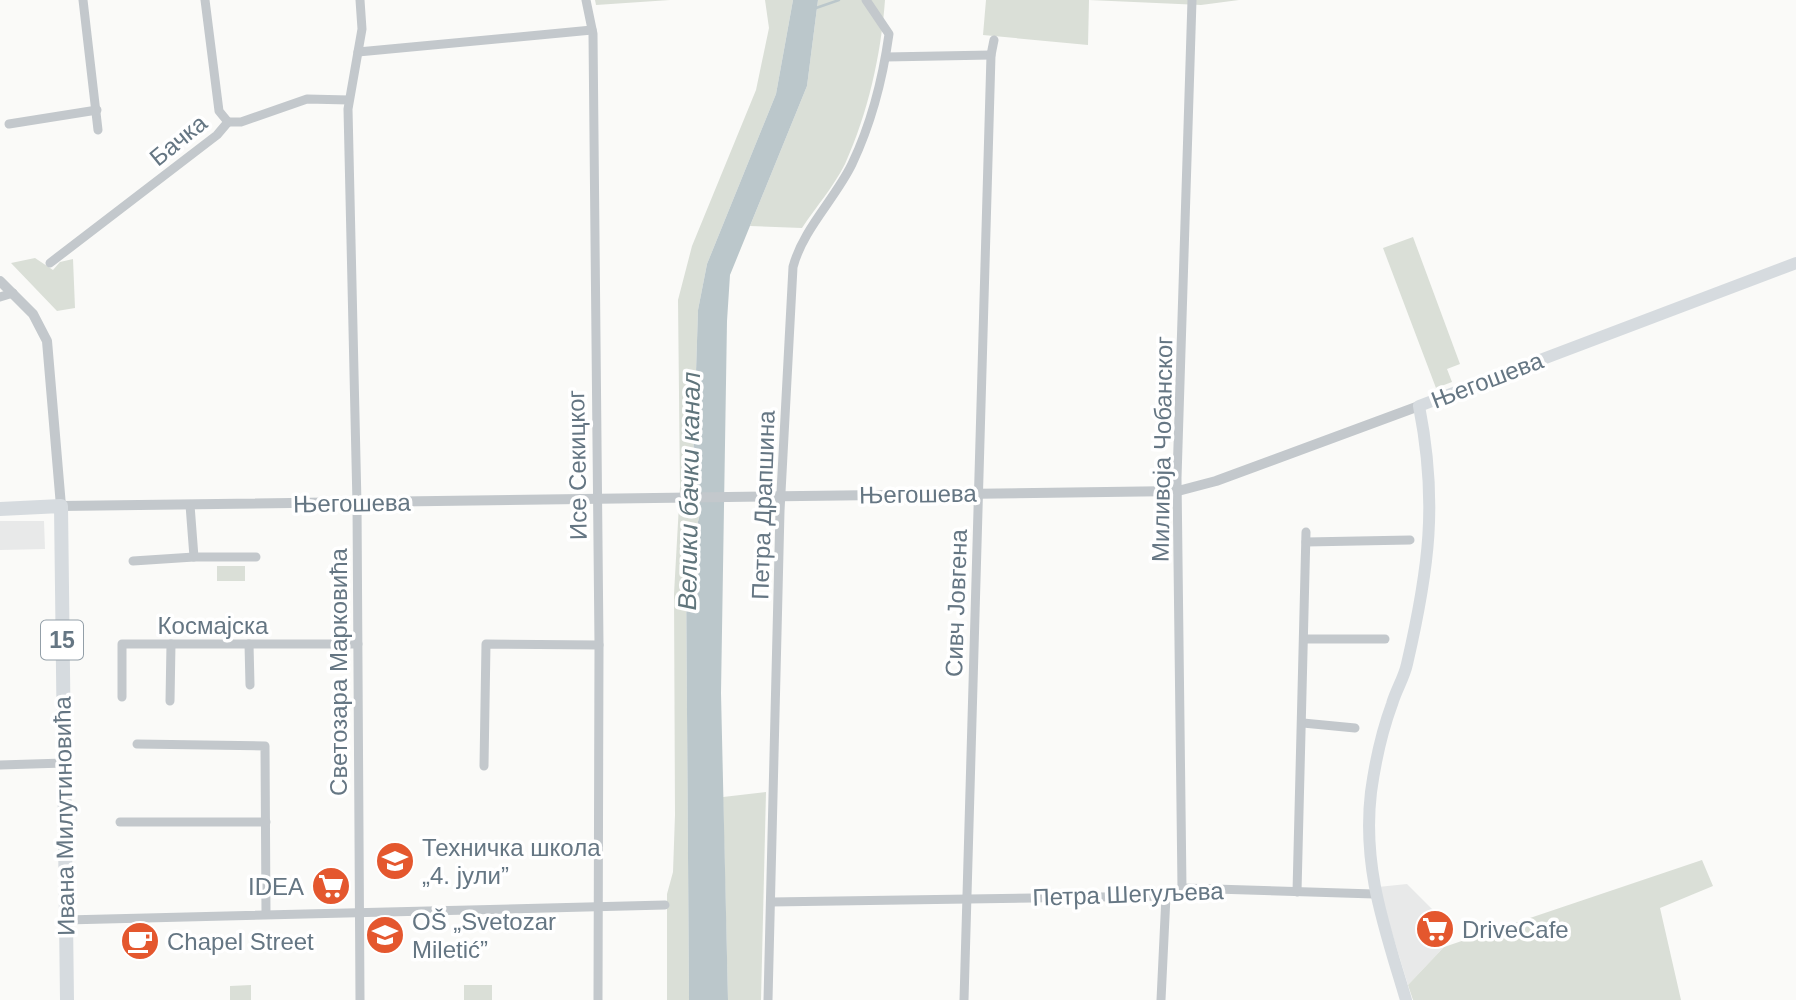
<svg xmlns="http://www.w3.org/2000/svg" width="1796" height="1000" font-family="Arial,sans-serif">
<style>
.built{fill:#e8e9e9}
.green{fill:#dadfd7}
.water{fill:#bbc7cb}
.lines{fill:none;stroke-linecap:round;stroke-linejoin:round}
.stream{stroke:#bbc7cb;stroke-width:2.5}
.minor{stroke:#c3c8cc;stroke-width:9}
.tertiary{stroke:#c3c8cc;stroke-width:10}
.secondary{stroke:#d6dbdf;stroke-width:12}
.primary{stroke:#d6dbdf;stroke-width:14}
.labels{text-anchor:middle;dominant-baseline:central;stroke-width:7;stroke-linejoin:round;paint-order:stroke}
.shield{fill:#fff;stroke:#939fa8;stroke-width:2}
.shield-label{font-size:23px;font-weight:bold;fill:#657683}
.street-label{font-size:24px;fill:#657683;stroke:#fff}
.poi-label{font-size:24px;fill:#657683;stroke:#fff;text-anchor:start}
.water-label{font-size:26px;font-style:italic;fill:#60757c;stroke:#fff}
</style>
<rect width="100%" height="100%" fill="#fafaf8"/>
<g class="built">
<polygon points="0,521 44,521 45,549 0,550"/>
<polygon points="1407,884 1434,911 1444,947 1408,985 1378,887"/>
</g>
<g class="green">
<polygon points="595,0 670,0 596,5"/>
<polygon points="765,0 793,0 776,94 707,264 698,310 693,465 701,510 686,568 689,1000 667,1000 667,894 673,872 675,815 674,594 680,487 678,300 692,246 756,90 769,28"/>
<path d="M818 0H885C881 55 868 113 845 164 834 186 816 207 802 228L750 226 807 86Z"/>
<polygon points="986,0 1239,0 1201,5 1089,0 1088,45 983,35"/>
<polygon points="1413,237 1460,364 1447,369 1452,382 1436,388 1383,248"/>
<polygon points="35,258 53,270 60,262 73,259 75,308 57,311 11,263"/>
<rect x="217" y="566" width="28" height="15"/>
<polygon points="766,792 761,1000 728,1000 723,797"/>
<polygon points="1702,860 1713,886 1660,908 1681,1000 1413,1000 1408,985 1444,947"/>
<polygon points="251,985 251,1000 230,1000 230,986"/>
<rect x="464" y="985" width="28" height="15"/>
</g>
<polygon class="water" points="793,0 818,0 807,86 730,275 727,321 721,693 728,1000 689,1000 686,568 701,510 693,465 698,310 707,264 776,94"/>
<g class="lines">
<polyline class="stream" points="816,8 839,0"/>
<g class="minor">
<polyline points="83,0 98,130"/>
<polyline points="205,0 219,111 228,122"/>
<polyline points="586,0 593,34 599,645 598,1000"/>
<polyline points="358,52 592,30"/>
<polyline points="886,57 991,55"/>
<polyline points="228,122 241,122 307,99 349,100"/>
<polyline points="9,124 97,110"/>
<polyline points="50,263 217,135 228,122"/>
<polyline points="0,297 13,293"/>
<polyline points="190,505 194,557 256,557"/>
<polyline points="1306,542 1410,540"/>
<polyline points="133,561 194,557"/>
<polyline points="1304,639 1385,639"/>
<polyline points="249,644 250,685"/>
<polyline points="122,697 122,644 358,644"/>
<polyline points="170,701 171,644"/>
<polyline points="1303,723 1355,728"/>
<polyline points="137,744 265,746 266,914"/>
<polyline points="0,765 64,763"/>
<polyline points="484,766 486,644 599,645"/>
<polyline points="120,822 266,822"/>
<polyline points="1182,888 1177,478 1192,0"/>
<polyline points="1297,892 1306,532"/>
<polyline points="771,902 1166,896 1182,888 1374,894"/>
<polyline points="66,920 665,905"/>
<polyline points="360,1000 357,504 348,109 362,29 360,0"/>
<path d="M768 1000 780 511 793 267C803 229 835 199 852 164 871 124 883 77 889 34L866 0"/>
<polyline points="964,1000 991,55 994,40"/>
<polyline points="1161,1000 1166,896"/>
</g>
<polyline class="tertiary" points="0,281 33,314 47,341 61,506 1178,491 1216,481 1419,406"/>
<path class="secondary" d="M1406 1000C1385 929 1362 868 1371 792 1375 763 1382 731 1392 704 1396 690 1404 678 1407 664 1429 569 1438 502 1419 406L1796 263"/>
<polyline class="primary" points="0,509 61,506 67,1000"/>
</g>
<defs>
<symbol id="school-disc" viewBox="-11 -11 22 22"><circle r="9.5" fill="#e4572e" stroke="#fff"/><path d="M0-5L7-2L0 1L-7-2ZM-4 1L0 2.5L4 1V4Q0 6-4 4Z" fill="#fff"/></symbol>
<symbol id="supermarket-disc" viewBox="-11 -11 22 22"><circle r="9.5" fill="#e4572e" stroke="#fff"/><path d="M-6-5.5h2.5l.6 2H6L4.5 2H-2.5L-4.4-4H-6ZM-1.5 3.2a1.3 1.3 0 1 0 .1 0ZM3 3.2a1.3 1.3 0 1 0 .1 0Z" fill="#fff"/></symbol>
<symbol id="cafe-disc" viewBox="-11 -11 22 22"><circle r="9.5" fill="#e4572e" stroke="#fff"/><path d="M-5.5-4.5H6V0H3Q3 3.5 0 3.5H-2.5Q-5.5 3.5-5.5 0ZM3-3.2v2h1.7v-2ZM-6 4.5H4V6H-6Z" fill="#fff"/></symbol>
</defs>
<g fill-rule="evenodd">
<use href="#school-disc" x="373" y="839" width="44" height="44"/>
<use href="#supermarket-disc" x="309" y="864" width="44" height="44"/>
<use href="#supermarket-disc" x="1413" y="907" width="44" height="44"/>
<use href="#school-disc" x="363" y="913" width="44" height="44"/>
<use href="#cafe-disc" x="118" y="919" width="44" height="44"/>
</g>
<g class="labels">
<rect class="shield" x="41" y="620.5" width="42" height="39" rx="5"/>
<g class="shield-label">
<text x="62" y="640">15</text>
</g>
<g class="street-label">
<text transform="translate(178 140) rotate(-39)">Бачка</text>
<text transform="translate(1487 380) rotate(-21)">Његошева</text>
<text transform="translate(1162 449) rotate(-89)">Миливоја Чобанског</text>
<text transform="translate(577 465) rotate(-91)">Исе Секицког</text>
<text transform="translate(918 494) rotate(-1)">Његошева</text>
<text transform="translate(352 503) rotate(-1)">Његошева</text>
<text transform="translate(763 505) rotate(-88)">Петра Драпшина</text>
<text transform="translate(956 603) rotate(-88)">Сивч Јовгена</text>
<text x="213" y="625">Космајска</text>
<text transform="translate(338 672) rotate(-90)">Светозара Марковића</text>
<text transform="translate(64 816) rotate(-91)">Ивана Милутиновића</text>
<text transform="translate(1128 894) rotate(-2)">Петра Шегуљева</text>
</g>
<g class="poi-label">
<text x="422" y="847">Техничка школа<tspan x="422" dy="28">„4. јули”</tspan></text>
<text x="304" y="886" text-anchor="end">IDEA</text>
<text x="412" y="921">OŠ „Svetozar<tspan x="412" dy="28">Miletić”</tspan></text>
<text x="1462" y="929">DriveCafe</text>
<text x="167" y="941">Chapel Street</text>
</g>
<g class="water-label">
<text transform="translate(689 491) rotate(-89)">Велики бачки канал</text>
</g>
</g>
</svg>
